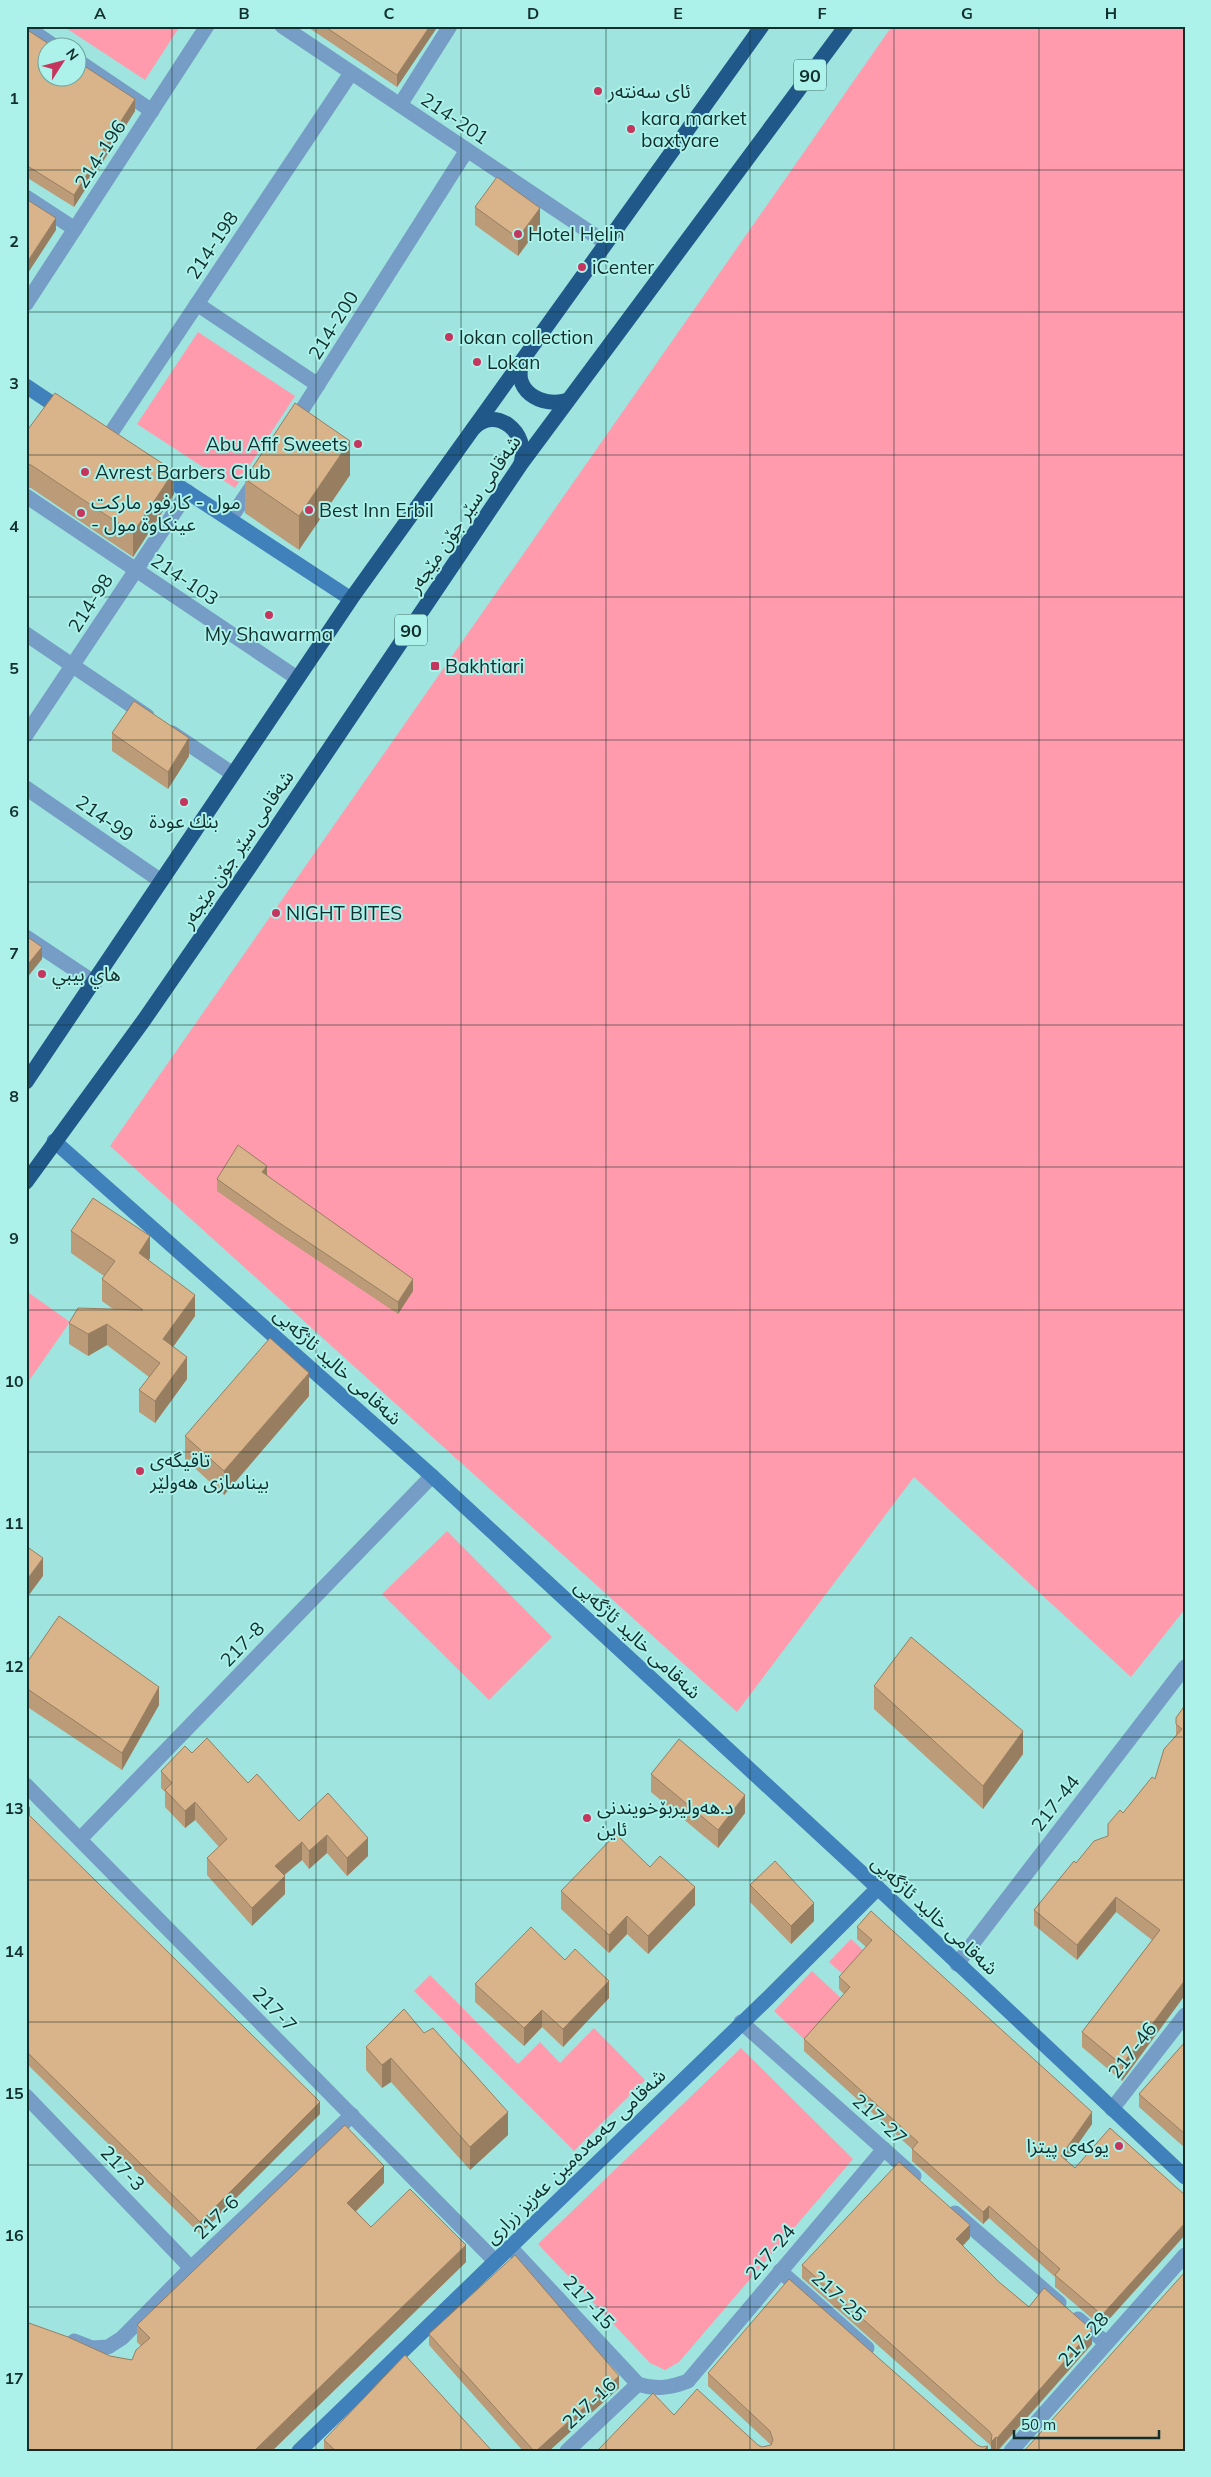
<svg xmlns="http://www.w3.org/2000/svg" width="1211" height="2477" font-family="Mulish,'Noto Sans Arabic',sans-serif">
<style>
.green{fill:#ff9bad}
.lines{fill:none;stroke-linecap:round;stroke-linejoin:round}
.street{stroke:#759dc5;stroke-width:15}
.secondary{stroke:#4080bb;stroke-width:15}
.highway{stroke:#205889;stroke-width:15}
.wall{fill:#bb9b78}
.shaded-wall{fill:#987e61}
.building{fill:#d9b48b;stroke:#987e61}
.grid{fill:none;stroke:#122f2d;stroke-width:1;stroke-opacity:0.55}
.poi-dot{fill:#c5365e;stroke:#acf2eb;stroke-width:2}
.labels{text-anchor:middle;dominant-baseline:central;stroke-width:4;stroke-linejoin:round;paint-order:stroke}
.shield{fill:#acf2eb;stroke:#406a66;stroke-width:1}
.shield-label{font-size:18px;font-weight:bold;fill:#122f2d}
.poi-label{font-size:19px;fill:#122f2d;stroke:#acf2eb;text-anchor:start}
.street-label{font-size:19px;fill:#122f2d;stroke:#acf2eb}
.neatline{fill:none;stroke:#122f2d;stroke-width:2}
.grid-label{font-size:16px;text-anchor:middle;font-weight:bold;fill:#122f2d}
</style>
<rect width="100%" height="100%" fill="#9fe4de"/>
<g class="green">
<polygon points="63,26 180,26 145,80"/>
<polygon points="892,26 1185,26 1185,1609 1131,1677 914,1477 737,1712 110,1146"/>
<polygon points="198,332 295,396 235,488 137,424"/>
<polygon points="29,1293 70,1322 26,1385 26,1298"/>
<polygon points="447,1531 552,1637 489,1700 382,1594"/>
<polygon points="851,1939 866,1953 845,1976 829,1962"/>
<polygon points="812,1971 844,2001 806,2041 774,2011"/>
<polygon points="430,1975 518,2064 540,2042 560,2063 594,2028 645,2080 574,2151 414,1991"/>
<polygon points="741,2048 853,2159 679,2362 665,2370 650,2363 538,2244"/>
</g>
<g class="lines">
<g class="street">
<polyline points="282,26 606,243"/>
<polyline points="26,27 57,48"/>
<polyline points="78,61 152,111"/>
<polyline points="400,105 450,26"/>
<polyline points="26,197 75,229"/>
<polyline points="26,304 207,26"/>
<polyline points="197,304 318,385"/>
<polyline points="293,424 467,150"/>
<polyline points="107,439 351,73"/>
<polyline points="26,496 297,678"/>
<polyline points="230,519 257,479"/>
<polyline points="26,634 147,716"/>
<polyline points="172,733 233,774"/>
<polyline points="26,735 188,492"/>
<polyline points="26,788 161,881"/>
<polyline points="26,937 95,983"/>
<polyline points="26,1785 495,2261"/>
<polyline points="80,1839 432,1476"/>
<polyline points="957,1964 1185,1667"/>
<polyline points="741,2022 914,2176"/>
<polyline points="26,2096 191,2268"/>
<polyline points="1112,2109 1185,2015"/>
<polyline points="955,2213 1059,2303"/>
<path d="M510 2247 638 2384C655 2390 670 2388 688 2381"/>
<polyline points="780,2271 867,2348"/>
<polyline points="1078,2319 1106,2343"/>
<polyline points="74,2341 92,2348 108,2347 122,2338 191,2268 352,2115"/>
<polyline points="688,2381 884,2149"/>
<polyline points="567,2451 638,2384"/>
<polyline points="1011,2451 1185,2255"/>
</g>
<g class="secondary">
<polyline points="26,386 65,412"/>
<polyline points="157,472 351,599"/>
<polyline points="54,1141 432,1476 878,1888 1185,2177"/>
<polyline points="299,2451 766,2000 878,1888"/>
</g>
<g class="highway">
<path d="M524 359C509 389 541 409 568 400"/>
<path d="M474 428C495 405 530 432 521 463"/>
<polyline points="26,1082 351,599 762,26"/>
<polyline points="26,1182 144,1020 249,868 521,464 846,26"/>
</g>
</g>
<g class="wall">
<polygon points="306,26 438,26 397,87"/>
<polygon points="26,29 135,111 74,207 26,177"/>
<polygon points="475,207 540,226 518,256 475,225"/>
<polygon points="26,432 174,494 133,557 31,488 26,488"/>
<polygon points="350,475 299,550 245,513 245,479"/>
<polygon points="112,733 189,756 168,789 112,751"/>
<polygon points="26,936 42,959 29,975 26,973"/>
<polygon points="267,1175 413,1291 398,1314 278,1234 217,1191 217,1179"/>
<polygon points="71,1231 150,1258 148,1260 195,1316 173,1347 187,1379 155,1423 139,1412 139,1390 149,1377 107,1345 88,1356 69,1344 69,1323 113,1309 102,1301 102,1279 104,1276 71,1253"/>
<polygon points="309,1396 224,1495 185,1459 185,1436"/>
<polygon points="26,1664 159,1705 122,1770 26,1706"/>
<polygon points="874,1686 1023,1754 983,1809 874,1709"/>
<polygon points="1185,1705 1185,1995 1122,2081 1082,2047 1082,2032 1152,1940 1116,1912 1077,1960 1034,1925 1034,1910 1076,1863 1108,1836 1123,1813 1155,1779 1176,1736 1176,1718"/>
<polygon points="192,1753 248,1783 299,1821 368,1856 347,1876 327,1853 309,1869 302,1860 284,1875 285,1894 252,1926 207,1875 207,1858 219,1847 195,1820 185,1828 165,1807 165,1792 161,1788 161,1771"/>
<polygon points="651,1774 745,1813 718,1848 651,1792"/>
<polygon points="26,1804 30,1816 320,2114 200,2234 26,2063"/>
<polygon points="650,1867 695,1905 648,1954 627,1934 609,1953 561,1909 561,1891"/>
<polygon points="750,1885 814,1921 791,1944 750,1902"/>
<polygon points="857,1927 1092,2124 1066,2161 1075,2168 1185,2195 1185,2235 1102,2327 1055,2287 1055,2277 989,2218 983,2224 912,2161 912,2149 804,2051 804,2039 844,1994 839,1989 839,1977 866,1947 857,1939"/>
<polygon points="565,1960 609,1998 563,2047 542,2027 524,2046 475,2002 475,1984"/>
<polygon points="424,2033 508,2135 470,2170 391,2082 382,2088 366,2070 366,2047"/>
<polygon points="1185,2042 1185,2148 1139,2107 1139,2094"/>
<polygon points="384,2183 356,2211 371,2227 466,2262 272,2451 26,2451 110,2356 132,2360 141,2346 137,2342 137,2325"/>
<polygon points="970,2238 963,2246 999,2282 1029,2307 1092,2344 998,2451 996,2450 995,2451 991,2451 991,2447 989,2444 802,2278 802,2265"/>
<polygon points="429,2334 619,2388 549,2451 523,2451 429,2345"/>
<polygon points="708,2373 977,2445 988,2451 597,2451 674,2415 762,2447 771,2445 708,2386"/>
<polygon points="324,2440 492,2451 324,2451"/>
</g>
<g class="shaded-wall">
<polygon points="430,26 438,26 397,87 397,75"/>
<polygon points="135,99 135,111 74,207 74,195"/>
<polygon points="540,208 540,226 518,256 518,238"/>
<polygon points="56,218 56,230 26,276 26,264"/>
<polygon points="350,441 350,475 299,550 299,516"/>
<polygon points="174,471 174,494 133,557 133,533"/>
<polygon points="189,738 189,756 168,789 168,772"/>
<polygon points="42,947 42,959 29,975 29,963"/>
<polygon points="267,1166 267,1178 262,1172"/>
<polygon points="150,1236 150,1258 139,1275 139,1253"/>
<polygon points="413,1279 413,1291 398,1314 398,1302"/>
<polygon points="195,1295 195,1316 163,1361 163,1339"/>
<polygon points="107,1324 107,1345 88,1356 88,1334"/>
<polygon points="187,1357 187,1379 155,1423 155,1401"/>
<polygon points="309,1373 309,1396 224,1495 224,1471"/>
<polygon points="43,1558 43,1576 26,1599 26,1581"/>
<polygon points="159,1687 159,1705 122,1770 122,1753"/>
<polygon points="1023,1731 1023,1754 983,1809 983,1786"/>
<polygon points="745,1795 745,1813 718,1848 718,1830"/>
<polygon points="195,1802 195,1820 185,1828 185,1811"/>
<polygon points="30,1808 30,1820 26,1812"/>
<polygon points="327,1835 327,1853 309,1869 309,1851"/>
<polygon points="368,1838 368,1856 347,1876 347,1858"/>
<polygon points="302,1842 302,1860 275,1883 275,1866"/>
<polygon points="285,1876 285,1894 252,1926 252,1908"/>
<polygon points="695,1887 695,1905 648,1954 648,1936"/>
<polygon points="1116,1897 1116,1912 1077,1960 1077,1945"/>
<polygon points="814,1903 814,1921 791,1944 791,1926"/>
<polygon points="627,1916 627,1934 609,1953 609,1935"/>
<polygon points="1185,1980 1185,1995 1122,2081 1122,2065"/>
<polygon points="609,1981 609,1998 563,2047 563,2029"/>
<polygon points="542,2010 542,2027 524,2046 524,2028"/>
<polygon points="391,2058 391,2082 382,2088 382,2065"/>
<polygon points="320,2102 320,2114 200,2234 200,2222"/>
<polygon points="508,2112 508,2135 470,2170 470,2147"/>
<polygon points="1092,2112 1092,2124 1061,2168 1061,2156"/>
<polygon points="384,2166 384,2183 347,2220 347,2203"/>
<polygon points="989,2206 989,2218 983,2224 983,2212"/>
<polygon points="1185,2223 1185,2235 1102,2327 1102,2315"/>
<polygon points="970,2225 970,2238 956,2252 956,2239"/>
<polygon points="466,2245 466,2262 272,2451 254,2451"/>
<polygon points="1092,2330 1092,2344 997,2451 997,2438"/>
<polygon points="619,2376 619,2388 549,2451 536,2451"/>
<polygon points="996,2437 996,2450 995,2451 991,2451 991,2442"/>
<polygon points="988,2446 988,2451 983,2451"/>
</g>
<g class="building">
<polygon points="324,26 430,26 397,75"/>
<polygon points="26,29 55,48 48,48 48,78 78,78 78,62 135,99 74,195 26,165"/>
<polygon points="497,177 540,208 518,238 475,207"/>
<polygon points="26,199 56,218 26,264"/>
<polygon points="55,393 174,471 133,533 31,465 26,464 26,432"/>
<polygon points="295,403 350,441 299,516 245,479"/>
<polygon points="134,701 189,738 168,772 112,733"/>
<polygon points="26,936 42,947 29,963 26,961"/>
<polygon points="238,1145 267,1166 262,1172 413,1279 398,1302 278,1222 217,1179"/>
<polygon points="93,1198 150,1236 139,1253 195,1295 163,1339 187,1357 155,1401 139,1390 160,1363 107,1324 88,1334 69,1323 78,1308 143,1310 102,1279 115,1261 71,1231"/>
<polygon points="270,1338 309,1373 224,1471 185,1436"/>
<polygon points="26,1546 43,1558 26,1581"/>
<polygon points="59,1616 159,1687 122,1753 26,1688 26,1664"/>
<polygon points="911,1637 1023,1731 983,1786 874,1686"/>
<polygon points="1185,1705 1185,1980 1122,2065 1082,2032 1160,1930 1116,1897 1077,1945 1034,1910 1074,1861 1076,1863 1094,1841 1108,1836 1108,1824 1120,1810 1123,1813 1152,1777 1155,1779 1164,1749 1182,1729 1176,1724 1176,1718"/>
<polygon points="207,1738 248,1783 257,1774 299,1821 328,1793 368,1838 347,1858 327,1835 309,1851 302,1842 275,1866 285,1876 252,1908 207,1858 227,1839 195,1802 185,1811 165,1790 172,1783 161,1771 185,1746 192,1753"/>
<polygon points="679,1739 745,1795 718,1830 651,1774"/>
<polygon points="26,1804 30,1808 26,1812"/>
<polygon points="26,1812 320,2102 200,2222 26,2051"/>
<polygon points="616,1834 650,1867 660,1856 695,1887 648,1936 627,1916 609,1935 561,1891"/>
<polygon points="775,1861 814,1903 791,1926 750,1885"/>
<polygon points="871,1911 1092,2112 1061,2156 1075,2168 1110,2128 1185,2195 1185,2223 1102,2315 1055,2275 1060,2269 989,2206 983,2212 912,2149 918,2142 804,2039 850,1987 839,1977 872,1940 857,1927"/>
<polygon points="531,1927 565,1960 575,1949 609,1981 563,2029 542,2010 524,2028 475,1984"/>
<polygon points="404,2009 424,2033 433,2028 508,2112 470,2147 391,2058 382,2065 366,2047"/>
<polygon points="1185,2042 1185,2134 1139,2094"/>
<polygon points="345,2125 384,2166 347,2203 371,2227 410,2189 466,2245 254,2451 26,2451 26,2322 68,2337 110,2356 132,2360 136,2350 150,2338 137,2325"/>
<polygon points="899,2162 970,2225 956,2239 999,2282 1029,2307 1044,2288 1092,2330 997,2438 996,2437 991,2442 992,2435 989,2431 802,2265"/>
<polygon points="515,2255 619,2376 536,2451 534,2451 429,2334"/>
<polygon points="1185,2272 1185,2451 1024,2451"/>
<polygon points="789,2279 977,2445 982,2447 988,2446 983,2451 597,2451 653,2393 674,2415 697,2389 758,2445 762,2447 771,2445 773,2440 770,2431 708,2373"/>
<polygon points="405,2355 492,2451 336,2451 324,2440"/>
</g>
<path class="grid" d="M172 26V2451M316 26V2451M461 26V2451M606 26V2451M750 26V2451M894 26V2451M1039 26V2451M26 170H1185M26 312H1185M26 455H1185M26 597H1185M26 740H1185M26 882H1185M26 1025H1185M26 1167H1185M26 1310H1185M26 1452H1185M26 1595H1185M26 1737H1185M26 1880H1185M26 2022H1185M26 2165H1185M26 2307H1185"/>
<g class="poi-dot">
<circle cx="598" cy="91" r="5"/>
<circle cx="631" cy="129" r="5"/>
<circle cx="518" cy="234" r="5"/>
<circle cx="582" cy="267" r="5"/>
<circle cx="449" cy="337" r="5"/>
<circle cx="477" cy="362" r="5"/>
<circle cx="358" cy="444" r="5"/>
<circle cx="85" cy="472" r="5"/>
<circle cx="309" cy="510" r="5"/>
<circle cx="81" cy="513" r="5"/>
<circle cx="269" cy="615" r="5"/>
<rect x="430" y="661" width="10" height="10" rx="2.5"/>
<circle cx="184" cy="802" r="5"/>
<circle cx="276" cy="913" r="5"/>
<circle cx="42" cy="974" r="5"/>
<circle cx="140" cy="1471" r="5"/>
<circle cx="587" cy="1818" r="5"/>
<circle cx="1119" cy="2146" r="5"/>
</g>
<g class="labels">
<g class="shield">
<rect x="794" y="59.5" width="32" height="31" rx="4"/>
<rect x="395" y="614.5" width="32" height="31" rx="4"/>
</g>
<g class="shield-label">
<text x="810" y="75">90</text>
<text x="411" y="630">90</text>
</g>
<g class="poi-label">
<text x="608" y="91">ئای سەنتەر</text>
<text x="641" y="118">kara market<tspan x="641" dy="22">baxtyare</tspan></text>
<text x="528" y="234">Hotel Helin</text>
<text x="592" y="267">iCenter</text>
<text x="459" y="337">lokan collection</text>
<text x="487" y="362">Lokan</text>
<text x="348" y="444" text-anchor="end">Abu Afif Sweets</text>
<text x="95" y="472">Avrest Barbers Club</text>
<text x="91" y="502">مول - كارفور ماركت<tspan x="91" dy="22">- عينكاوة مول</tspan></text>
<text x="319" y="510">Best Inn Erbil</text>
<text x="269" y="634" text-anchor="middle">My Shawarma</text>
<text x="445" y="666">Bakhtiari</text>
<text x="184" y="821" text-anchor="middle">بنك عودة</text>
<text x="286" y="913">NIGHT BITES</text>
<text x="52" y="974">هاي بيبي</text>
<text x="150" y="1460">تاقیگەی<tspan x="150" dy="22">بیناسازی هەولێر</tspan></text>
<text x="597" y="1807">د.هه‌ولیربۆخویندنی<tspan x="597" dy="22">ئاین</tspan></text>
<text x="1109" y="2146" text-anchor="end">یوکەی پیتزا</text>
</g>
<g class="street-label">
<text transform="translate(455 118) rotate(34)">214-201</text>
<text transform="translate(100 154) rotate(-57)">214-196</text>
<text transform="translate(212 245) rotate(-56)">214-198</text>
<text transform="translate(333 325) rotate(-58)">214-200</text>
<text transform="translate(464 514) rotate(-56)">شەقامی سێر جۆن مێجەر</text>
<text transform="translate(185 579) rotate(34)">214-103</text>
<text transform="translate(90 603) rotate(-57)">214-98</text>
<text transform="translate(105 818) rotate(35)">214-99</text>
<text transform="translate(237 849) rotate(-56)">شەقامی سێر جۆن مێجەر</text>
<text transform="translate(338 1366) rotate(42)">شەقامی خالید ئاژگەیی</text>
<text transform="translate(638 1639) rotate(43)">شەقامی خالید ئاژگەیی</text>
<text transform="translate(242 1644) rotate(-46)">217-8</text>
<text transform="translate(1055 1803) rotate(-52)">217-44</text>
<text transform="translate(935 1915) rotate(43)">شەقامی خالید ئاژگەیی</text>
<text transform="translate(275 2009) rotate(46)">217-7</text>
<text transform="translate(1132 2050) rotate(-52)">217-46</text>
<text transform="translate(880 2119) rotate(42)">217-27</text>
<text transform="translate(575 2156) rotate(-44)">شەقامی حەمەدەمین عەزیز زراری</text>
<text transform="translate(123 2168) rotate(46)">217-3</text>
<text transform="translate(216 2217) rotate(-44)">217-6</text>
<text transform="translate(770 2252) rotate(-50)">217-24</text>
<text transform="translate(839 2296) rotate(42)">217-25</text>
<text transform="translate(589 2302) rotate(47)">217-15</text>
<text transform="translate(1083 2339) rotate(-48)">217-28</text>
<text transform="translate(589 2403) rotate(-43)">217-16</text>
</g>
</g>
<rect width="1211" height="2477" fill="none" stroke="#acf2eb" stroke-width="55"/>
<g transform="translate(62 62) rotate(54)"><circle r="24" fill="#acf2eb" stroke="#6ea49f"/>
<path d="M0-4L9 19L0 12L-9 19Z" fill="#c5365e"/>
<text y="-8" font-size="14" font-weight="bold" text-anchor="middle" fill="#122f2d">N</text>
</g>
<path d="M1014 2430v8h145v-8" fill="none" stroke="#122f2d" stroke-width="2.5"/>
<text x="1021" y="2430" font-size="15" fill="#122f2d" stroke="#acf2eb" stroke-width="4" paint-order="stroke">50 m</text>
<rect x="28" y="28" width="1156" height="2422" class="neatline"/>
<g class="grid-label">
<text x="100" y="19">A</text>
<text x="244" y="19">B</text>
<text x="389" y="19">C</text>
<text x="533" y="19">D</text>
<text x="678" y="19">E</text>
<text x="822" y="19">F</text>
<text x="967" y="19">G</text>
<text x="1111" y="19">H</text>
<text x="14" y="104">1</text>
<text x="14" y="247">2</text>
<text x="14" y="389">3</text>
<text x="14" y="532">4</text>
<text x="14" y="674">5</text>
<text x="14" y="817">6</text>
<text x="14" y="959">7</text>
<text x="14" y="1102">8</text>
<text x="14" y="1244">9</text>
<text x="14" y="1387">10</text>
<text x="14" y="1529">11</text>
<text x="14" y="1672">12</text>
<text x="14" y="1814">13</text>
<text x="14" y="1957">14</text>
<text x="14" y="2099">15</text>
<text x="14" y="2241">16</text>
<text x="14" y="2384">17</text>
</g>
</svg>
